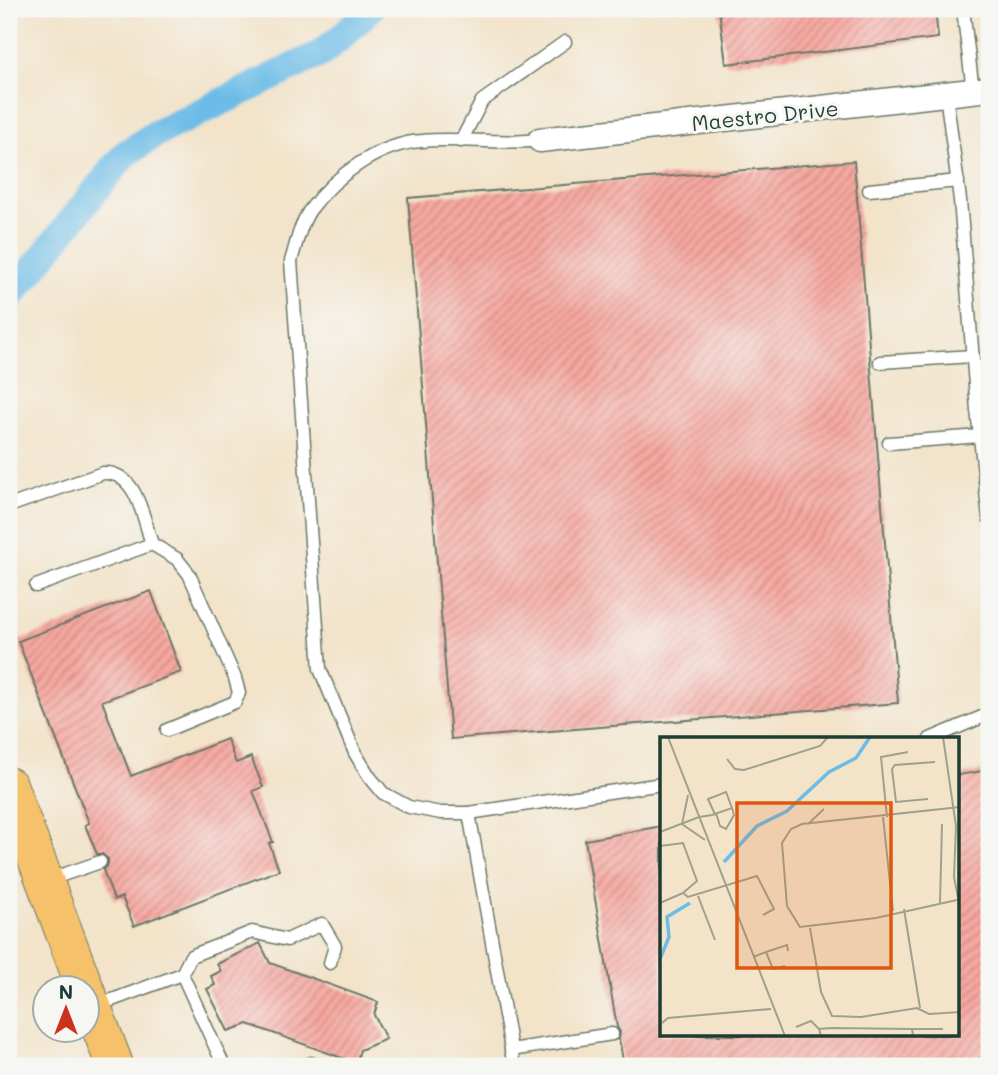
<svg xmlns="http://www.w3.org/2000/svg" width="998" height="1075" font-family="Mali,sans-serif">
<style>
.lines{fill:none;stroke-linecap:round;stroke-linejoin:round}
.canal{stroke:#6cbce7;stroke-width:28}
.building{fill:url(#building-hatch)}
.service-casing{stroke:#697768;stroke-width:15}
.minor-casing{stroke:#697768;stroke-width:27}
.primary-casing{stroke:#697768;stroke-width:39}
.service{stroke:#fff;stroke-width:12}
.minor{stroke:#fff;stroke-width:24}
.primary{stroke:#f5c16b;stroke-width:37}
.labels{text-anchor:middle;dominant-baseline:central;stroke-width:6;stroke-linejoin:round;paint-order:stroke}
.street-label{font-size:21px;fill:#1f3d34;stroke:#f6f6f2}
.inset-river{fill:none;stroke:#6cbce7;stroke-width:3.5}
.inset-road{fill:none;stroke:#9ea18d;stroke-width:2}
.view{fill:#de580e;fill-opacity:0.15;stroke:#de580e;stroke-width:3.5}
.inset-edge{fill:none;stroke:#1f3d34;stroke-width:3.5}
</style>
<defs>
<pattern id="building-hatch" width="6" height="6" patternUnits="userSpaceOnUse" patternTransform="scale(1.75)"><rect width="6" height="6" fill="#f7a8a0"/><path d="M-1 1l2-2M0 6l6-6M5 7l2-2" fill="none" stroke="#c78a83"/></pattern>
</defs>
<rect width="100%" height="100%" fill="#f6f6f2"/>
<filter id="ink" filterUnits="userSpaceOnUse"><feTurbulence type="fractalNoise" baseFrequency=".0143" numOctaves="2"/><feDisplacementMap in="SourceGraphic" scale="14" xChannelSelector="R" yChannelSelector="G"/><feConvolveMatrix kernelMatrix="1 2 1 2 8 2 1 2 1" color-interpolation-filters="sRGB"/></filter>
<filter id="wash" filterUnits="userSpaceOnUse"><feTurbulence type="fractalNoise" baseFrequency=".00686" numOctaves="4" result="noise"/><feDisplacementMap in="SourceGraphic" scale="28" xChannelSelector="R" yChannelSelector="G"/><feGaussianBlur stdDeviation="1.57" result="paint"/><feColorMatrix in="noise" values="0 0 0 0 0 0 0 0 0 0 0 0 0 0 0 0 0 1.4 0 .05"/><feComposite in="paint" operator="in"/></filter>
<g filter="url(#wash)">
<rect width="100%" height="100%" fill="#f2e3c9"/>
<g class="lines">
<polyline class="canal" points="9,299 124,155 157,133 320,54 340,38 370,9"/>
</g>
<g id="blocks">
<g class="building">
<polygon points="719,9 935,9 938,38 726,64"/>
<polygon points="854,161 898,703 451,739 408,198"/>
<polygon points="151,591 181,672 102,701 131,776 227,739 236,763 251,757 263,787 253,791 273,842 269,843 279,870 134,926 122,897 114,900 103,870 108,864 108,859 102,854 97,854 85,825 89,823 18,641"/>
<polygon points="989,770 989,1066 624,1066 619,1039 620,1032 617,1027 585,840 662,826 662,1035 958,1035 958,775"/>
<polygon points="260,943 270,963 378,1002 374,1015 386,1039 360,1050 356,1063 248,1024 228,1031 207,989 215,985 211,976 221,971 217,964"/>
</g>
</g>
</g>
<g filter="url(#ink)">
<use href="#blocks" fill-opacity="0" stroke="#697768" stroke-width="2"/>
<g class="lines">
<defs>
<g id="service">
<polyline points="963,9 973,91"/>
<polyline points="946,94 960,200 977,410 989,518"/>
<path d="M540 140C499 145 462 137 422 141 378 144 335 176 310 210 300 224 296 245 291 261L320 669 355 753 369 776 383 793 409 807 441 813H469L662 784"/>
<polyline points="461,141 482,101 565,42"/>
<polyline points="869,190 958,181"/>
<polyline points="880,362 973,356"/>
<polyline points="974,367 989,367"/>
<polyline points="889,443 980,436"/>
<path d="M9 506 103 473C137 471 143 518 152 544L177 559 189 574 235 678 239 693 235 702 167 730"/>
<polyline points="36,586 152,544"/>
<polyline points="930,739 989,714"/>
<polyline points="469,813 514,1066"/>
<polyline points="48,880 100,862"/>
<polyline points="182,974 191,956 252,932 287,940 322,924 335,946 330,963"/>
<polyline points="96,1006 182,974 224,1066"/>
<polyline points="511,1050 612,1034"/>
<polyline points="302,1066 311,1063"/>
</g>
<polyline id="minor" points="540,140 989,89"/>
<g id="primary">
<polyline points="9,786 85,988"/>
<polyline points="88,995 115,1066"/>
</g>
</defs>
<use href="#service" class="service-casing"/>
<use href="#minor" class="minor-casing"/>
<use href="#primary" class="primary-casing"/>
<use href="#service" class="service"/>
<use href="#minor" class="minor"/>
<use href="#primary" class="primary"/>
</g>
</g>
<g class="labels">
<g class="street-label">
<text transform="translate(765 115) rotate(-6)">Maestro Drive</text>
</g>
</g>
<g transform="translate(660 737)">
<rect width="299" height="299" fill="#f2e3c9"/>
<path class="inset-river" d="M64 125 97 89 127 74 169 35 196 21 210 0M0 222 9 200 7 180 30 166"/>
<path class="inset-road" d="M8 0 125 299M283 0 296 89 294 140 300 171M67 22 75 32 84 33 160 9 168 0M28 58 22 87 45 103M268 62 236 65 232 32 235 28 275 25M223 80 233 174M227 80 221 20 248 15M148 87 164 72M0 95 39 80 52 78 55 77 72 71 66 55 48 62 53 73 55 77 57 79 60 89 66 92 74 78 72 71M0 109 23 106 37 144 23 156 28 160 97 139 114 172 103 178M38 159 55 203M297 163 216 181 140 190 127 169 122 106 131 92 142 87 300 70M0 166 23 156M280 166 282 87M244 172 260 271M150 191 161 255 172 279 201 280 257 271 269 277 300 275M106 215 127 208 128 214M93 220 106 215 113 232 125 229M2 286 8 281 111 272M136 290 151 284 159 292M252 292H283M161 299 159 292 172 291 252 292 253 299"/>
<path class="view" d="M77 66H231V231H77Z"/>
<rect width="299" height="299" class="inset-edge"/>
</g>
<rect width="998" height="1075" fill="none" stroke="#f6f6f2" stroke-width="35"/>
<g transform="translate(66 1009)"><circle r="33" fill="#f6f6f2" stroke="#a0aca6" stroke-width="2"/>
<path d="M0-5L12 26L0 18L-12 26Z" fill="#c8321e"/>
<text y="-10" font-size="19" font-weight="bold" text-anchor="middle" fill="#1f3d34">N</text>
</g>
</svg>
